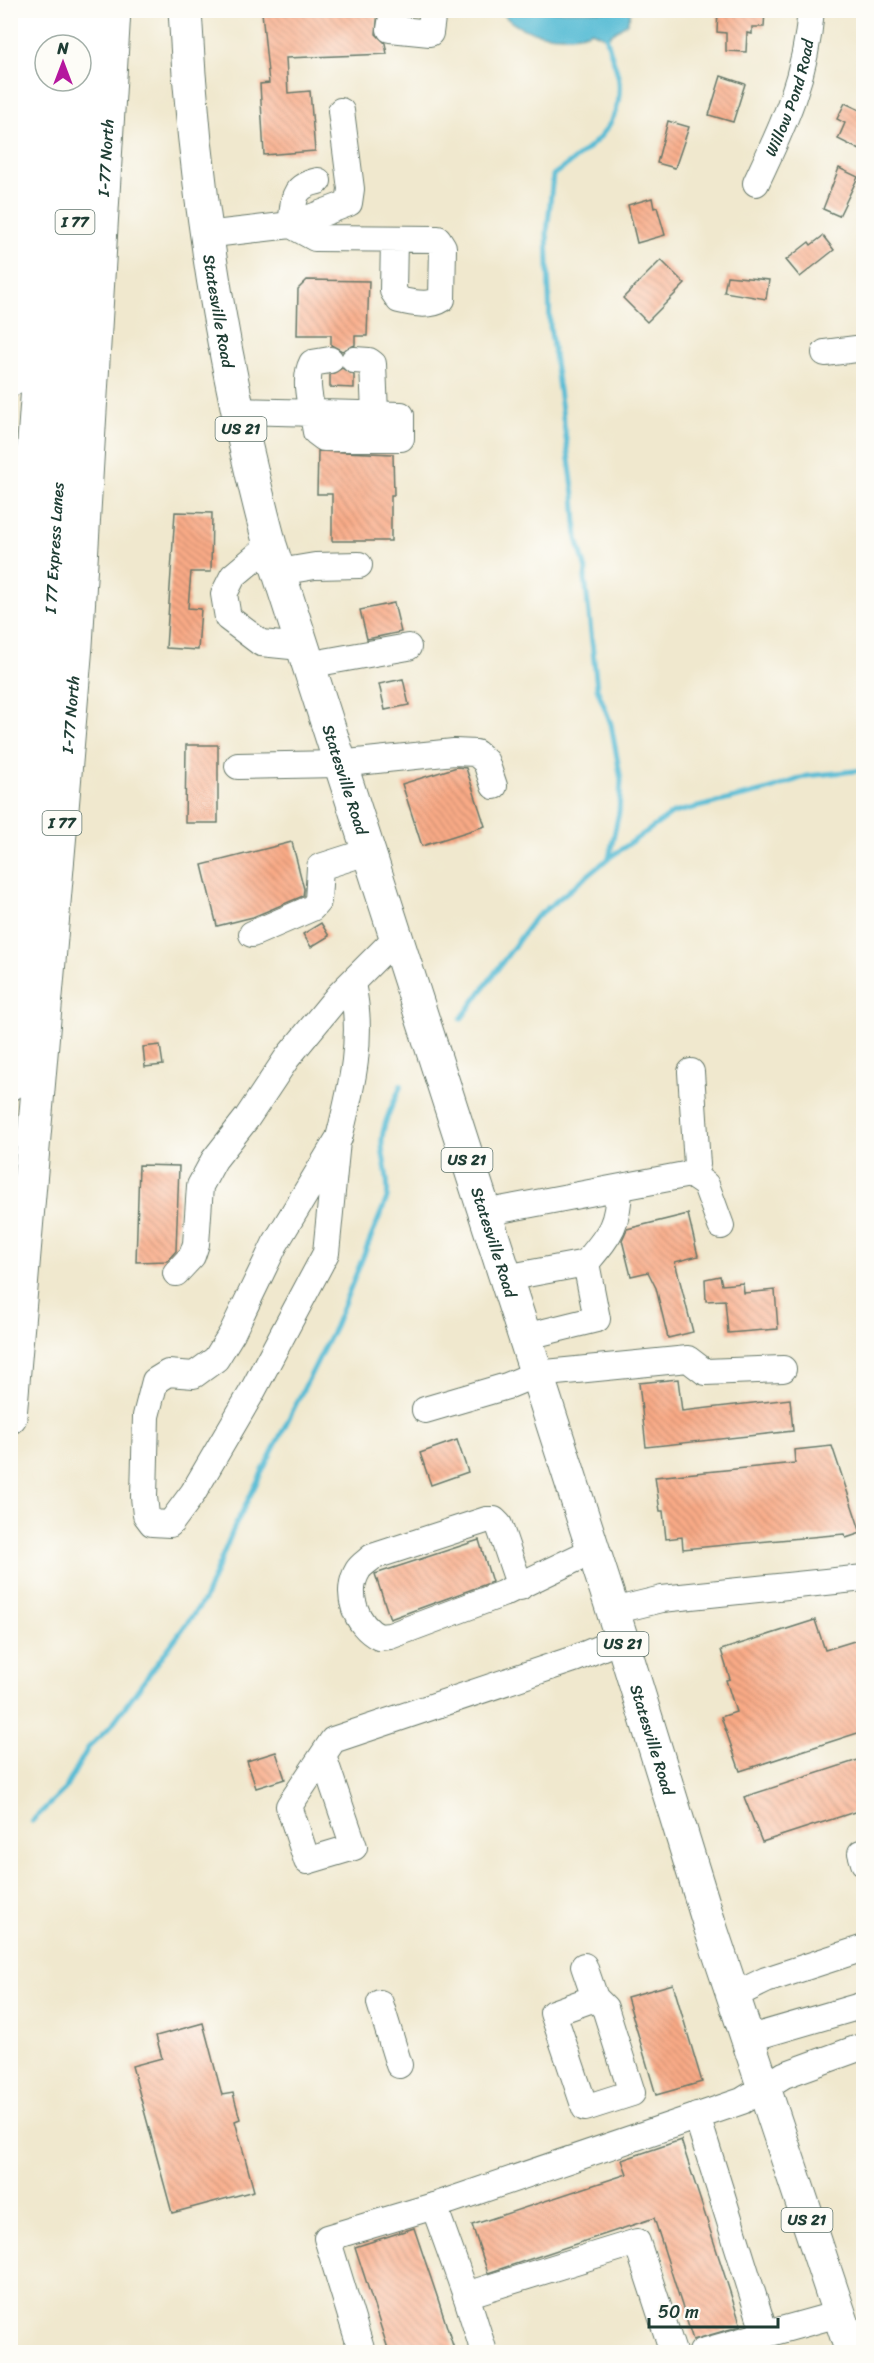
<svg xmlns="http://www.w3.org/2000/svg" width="874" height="2363" font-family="Sriracha,sans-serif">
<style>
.water{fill:#55bbd4;stroke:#3a7c84;stroke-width:1.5}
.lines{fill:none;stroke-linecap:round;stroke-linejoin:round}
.stream{stroke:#55bbd4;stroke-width:5}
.building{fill:url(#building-back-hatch)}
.minor-casing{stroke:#68796a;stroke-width:28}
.major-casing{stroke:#68796a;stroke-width:35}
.highway-casing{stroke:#68796a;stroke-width:35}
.minor{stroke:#fff;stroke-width:26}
.major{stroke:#fff;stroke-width:33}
.highway{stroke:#fff;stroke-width:33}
.labels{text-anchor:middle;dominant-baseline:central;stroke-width:4.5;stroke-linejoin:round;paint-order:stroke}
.shield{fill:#fdfcf7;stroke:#62766e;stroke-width:1.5}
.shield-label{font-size:15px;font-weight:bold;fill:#1f3d34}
.street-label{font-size:16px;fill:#1f3d34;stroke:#fdfcf7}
</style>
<defs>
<pattern id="building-back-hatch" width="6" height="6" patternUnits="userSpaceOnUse" patternTransform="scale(1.5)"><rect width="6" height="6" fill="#f9aa86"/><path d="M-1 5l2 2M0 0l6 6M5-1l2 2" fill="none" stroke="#c98c6e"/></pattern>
</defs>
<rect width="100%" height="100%" fill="#fdfcf7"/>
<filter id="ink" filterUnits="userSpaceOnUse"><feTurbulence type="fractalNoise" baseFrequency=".0167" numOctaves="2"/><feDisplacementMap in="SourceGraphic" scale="12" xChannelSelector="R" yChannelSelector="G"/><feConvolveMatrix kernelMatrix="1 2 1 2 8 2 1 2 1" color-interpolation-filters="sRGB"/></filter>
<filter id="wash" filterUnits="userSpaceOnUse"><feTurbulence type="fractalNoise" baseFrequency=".008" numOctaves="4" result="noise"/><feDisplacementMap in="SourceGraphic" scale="24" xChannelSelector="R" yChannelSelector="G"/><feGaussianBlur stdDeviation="1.35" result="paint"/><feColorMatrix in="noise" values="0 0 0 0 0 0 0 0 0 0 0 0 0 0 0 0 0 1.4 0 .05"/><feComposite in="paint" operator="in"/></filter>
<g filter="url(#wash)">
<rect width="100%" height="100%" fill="#f0e8ce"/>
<path class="water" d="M502 11H631L627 23 606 38 592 31C570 42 513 35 502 11Z"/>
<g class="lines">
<g class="stream">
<path d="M606 32C607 49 617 65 619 81 623 129 587 150 553 175L547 232 550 326 574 495 577 539 586 570 585 578 597 688 611 724 621 780 619 812 609 858"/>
<polyline points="461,1019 534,919 609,858 673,813 768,790 807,776 864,770"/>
<path d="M32 1821 65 1789 88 1748 110 1727 204 1600 234 1528 335 1326 387 1198C390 1179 383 1163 382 1145 381 1125 394 1103 401 1085"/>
</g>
</g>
<g id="blocks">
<g class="building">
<polygon points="378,10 376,34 385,43 387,54 286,58 288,93 310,91 315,151 264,155 260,84 269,83 262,12"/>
<polygon points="718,10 765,10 764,27 752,27 752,34 747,33 746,52 726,51 726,33 717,32"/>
<polygon points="721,76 745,84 733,122 709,115"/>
<polygon points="845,103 862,111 859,117 864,119 864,142 860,150 838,139 845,123 837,119"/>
<polygon points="668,121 689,127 675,168 657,163"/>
<polygon points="839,168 858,177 839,216 823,209"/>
<polygon points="652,198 654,208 657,207 665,235 637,243 628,205"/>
<polygon points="823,236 834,250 800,277 786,260 809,242 811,245"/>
<polygon points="661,260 685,284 647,322 623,298"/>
<polygon points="727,276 769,280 766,299 724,292"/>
<polygon points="307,280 369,281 367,336 355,336 355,345 342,351 331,345 331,335 297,335 298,289"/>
<polygon points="342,368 354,375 354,388 330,387 330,375"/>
<polygon points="318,451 393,454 394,495 391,495 391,541 332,541 332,494 317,494"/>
<polygon points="175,512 212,513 211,572 191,572 188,608 201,609 198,650 166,648"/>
<polygon points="394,603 401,632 367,639 360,610"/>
<polygon points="403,679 409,705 385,710 379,684"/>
<polygon points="186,745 218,745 218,823 185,823"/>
<polygon points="457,767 466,768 485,826 422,846 402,784"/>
<polygon points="292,842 304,889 303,896 253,917 217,926 202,865"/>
<polygon points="321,923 329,936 311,947 303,934"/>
<polygon points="160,1045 163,1065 145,1067 143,1047"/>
<polygon points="139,1165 179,1166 176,1251 167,1261 136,1262"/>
<polygon points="688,1214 698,1256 675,1262 693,1332 668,1338 656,1288 648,1272 631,1276 622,1240 627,1229"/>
<polygon points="720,1276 722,1285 743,1283 744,1293 775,1290 778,1329 728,1333 725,1300 706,1301 705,1279"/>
<polygon points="678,1379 682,1411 790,1399 793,1431 646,1447 639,1383"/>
<polygon points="457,1440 468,1472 431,1485 420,1453"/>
<polygon points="832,1446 861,1533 846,1538 844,1534 683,1549 682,1537 666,1539 663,1511 660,1511 655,1477 795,1463 794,1450"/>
<polygon points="479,1540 492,1582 390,1619 375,1574"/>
<polygon points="815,1620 825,1650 864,1638 864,1731 740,1771 721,1717 736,1712 726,1680 730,1679 721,1650"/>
<polygon points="276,1752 285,1779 256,1788 247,1761"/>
<polygon points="864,1758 864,1809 762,1842 744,1797"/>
<polygon points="673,1984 702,2082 656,2095 627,1997"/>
<polygon points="203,2023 222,2095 233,2093 240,2119 235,2121 254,2191 172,2213 132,2066 162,2058 156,2036"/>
<polygon points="681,2140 741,2326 693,2340 654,2218 488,2273 472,2225 627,2174 622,2160"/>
<polygon points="414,2228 437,2296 455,2352 389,2352 355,2247"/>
</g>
</g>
</g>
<g filter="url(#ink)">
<use href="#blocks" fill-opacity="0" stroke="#68796a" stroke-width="1.5"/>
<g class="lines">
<defs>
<g id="minor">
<polyline points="393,10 390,29 430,33 433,10"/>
<path d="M318 181C290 187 295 200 291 225L349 203 351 189 341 111"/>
<path id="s1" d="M756 183C784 124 806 77 811 10"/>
<path d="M205 235 291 225 315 238 438 239 443 247 442 299C430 307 411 303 399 300L393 291 394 239"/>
<polyline points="825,353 864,348"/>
<polyline points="354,360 369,361 373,364 375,414"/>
<path d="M236 411 401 415V438H324L316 432C313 411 302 382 312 363L330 360"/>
<polyline points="270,545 233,576 224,594 228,618 261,643 301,647"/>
<polyline points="279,572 315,566 359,565"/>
<polyline points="307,665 408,647"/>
<polyline points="238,766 338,764 454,752 476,753 486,762 494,786"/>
<polyline points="252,934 312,908 318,901 320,867 367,852"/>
<path d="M337 1141 326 1253 252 1392 193 1493 170 1524 152 1523 146 1515 144 1497 146 1416 155 1381 168 1373 194 1375 216 1359 232 1333 275 1244 337 1141 339 1138C352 1086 364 1037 352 984"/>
<polyline points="690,1174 706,1185 721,1226"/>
<polyline points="484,1213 690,1174 697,1165 691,1072"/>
<path d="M586 1263C610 1234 618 1226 619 1188"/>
<polyline points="176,1273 192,1256 196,1244 200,1186 214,1160 247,1118 287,1058 338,996 395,939"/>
<polyline points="505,1278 586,1263 597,1319 524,1337"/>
<polyline points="425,1410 507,1386 536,1374 688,1359 705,1372 783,1369"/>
<path d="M520 1587 499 1525 494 1520H486L372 1557C368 1561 361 1565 358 1570 344 1593 356 1626 379 1637L390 1636 502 1594 594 1550"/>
<polyline points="613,1611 662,1599 864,1578"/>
<polyline points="323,1756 354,1847 307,1861 289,1806 333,1740 574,1659 622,1639"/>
<polyline points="861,1853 864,1863"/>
<polyline points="584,1966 595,1998 605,2008 632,2093 585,2108 553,2013 595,1998"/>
<polyline points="733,1996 766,1980 864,1948"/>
<polyline points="380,2003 399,2065"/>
<polyline points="747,2039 864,2005"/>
<polyline points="697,2116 765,2334"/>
<polyline points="434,2206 466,2295 637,2242 673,2352"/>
<polyline points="466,2295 484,2352"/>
<polyline points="362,2352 327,2238 434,2206 742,2101 784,2075 864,2046"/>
<polyline points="702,2352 839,2314"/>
</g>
<g id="major">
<path id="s2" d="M185 10C194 194 223 368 270 545L613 1611 710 1926 852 2352"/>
</g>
<g id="highway">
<polyline points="56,45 58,10"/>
<polyline points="10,380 31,10"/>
<polyline points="10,781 42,329 55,81"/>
<path id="s3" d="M10 1084 48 643 86 10"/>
<path id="s4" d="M10 1417 76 645 114 10"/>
</g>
</defs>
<use href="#minor" class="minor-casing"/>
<use href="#major" class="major-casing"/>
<use href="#highway" class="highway-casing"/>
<use href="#minor" class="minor"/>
<use href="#major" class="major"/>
<use href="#highway" class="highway"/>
</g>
</g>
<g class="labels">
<g class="shield">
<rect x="55.5" y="210" width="39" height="24" rx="4.5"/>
<rect x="215.5" y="417" width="51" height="24" rx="4.5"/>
<rect x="42.5" y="811" width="39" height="24" rx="4.5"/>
<rect x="441.5" y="1148" width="51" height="24" rx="4.5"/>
<rect x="597.5" y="1632" width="51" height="24" rx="4.5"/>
<rect x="781.5" y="2208" width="51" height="24" rx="4.5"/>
</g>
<g class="shield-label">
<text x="75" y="222">I 77</text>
<text x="241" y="429">US 21</text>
<text x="62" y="823">I 77</text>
<text x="467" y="1160">US 21</text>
<text x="623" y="1644">US 21</text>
<text x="807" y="2220">US 21</text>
</g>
<g class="street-label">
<text stroke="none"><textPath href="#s1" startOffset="92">Willow Pond Road</textPath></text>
<text stroke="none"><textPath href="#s4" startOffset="1263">I-77 North</textPath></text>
<text stroke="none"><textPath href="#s2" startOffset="303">Statesville Road</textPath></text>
<text stroke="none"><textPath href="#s3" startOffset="538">I 77 Express Lanes</textPath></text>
<text stroke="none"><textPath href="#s4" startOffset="705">I-77 North</textPath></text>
<text stroke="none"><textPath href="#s2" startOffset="789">Statesville Road</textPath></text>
<text stroke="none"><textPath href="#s2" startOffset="1275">Statesville Road</textPath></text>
<text stroke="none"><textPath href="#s2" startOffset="1797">Statesville Road</textPath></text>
</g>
</g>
<rect width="874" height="2363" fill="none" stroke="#fdfcf7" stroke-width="36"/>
<g transform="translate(63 63)"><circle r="28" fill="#fdfcf7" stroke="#a4b0a9" stroke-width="1.5"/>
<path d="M0-4.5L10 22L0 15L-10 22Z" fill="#b5179e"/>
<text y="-9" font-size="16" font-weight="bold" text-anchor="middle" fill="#1f3d34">N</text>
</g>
<path d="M649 2318v9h129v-9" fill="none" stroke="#1f3d34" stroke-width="3"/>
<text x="658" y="2318" font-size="18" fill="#1f3d34" stroke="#fdfcf7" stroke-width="4.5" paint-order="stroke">50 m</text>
</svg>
